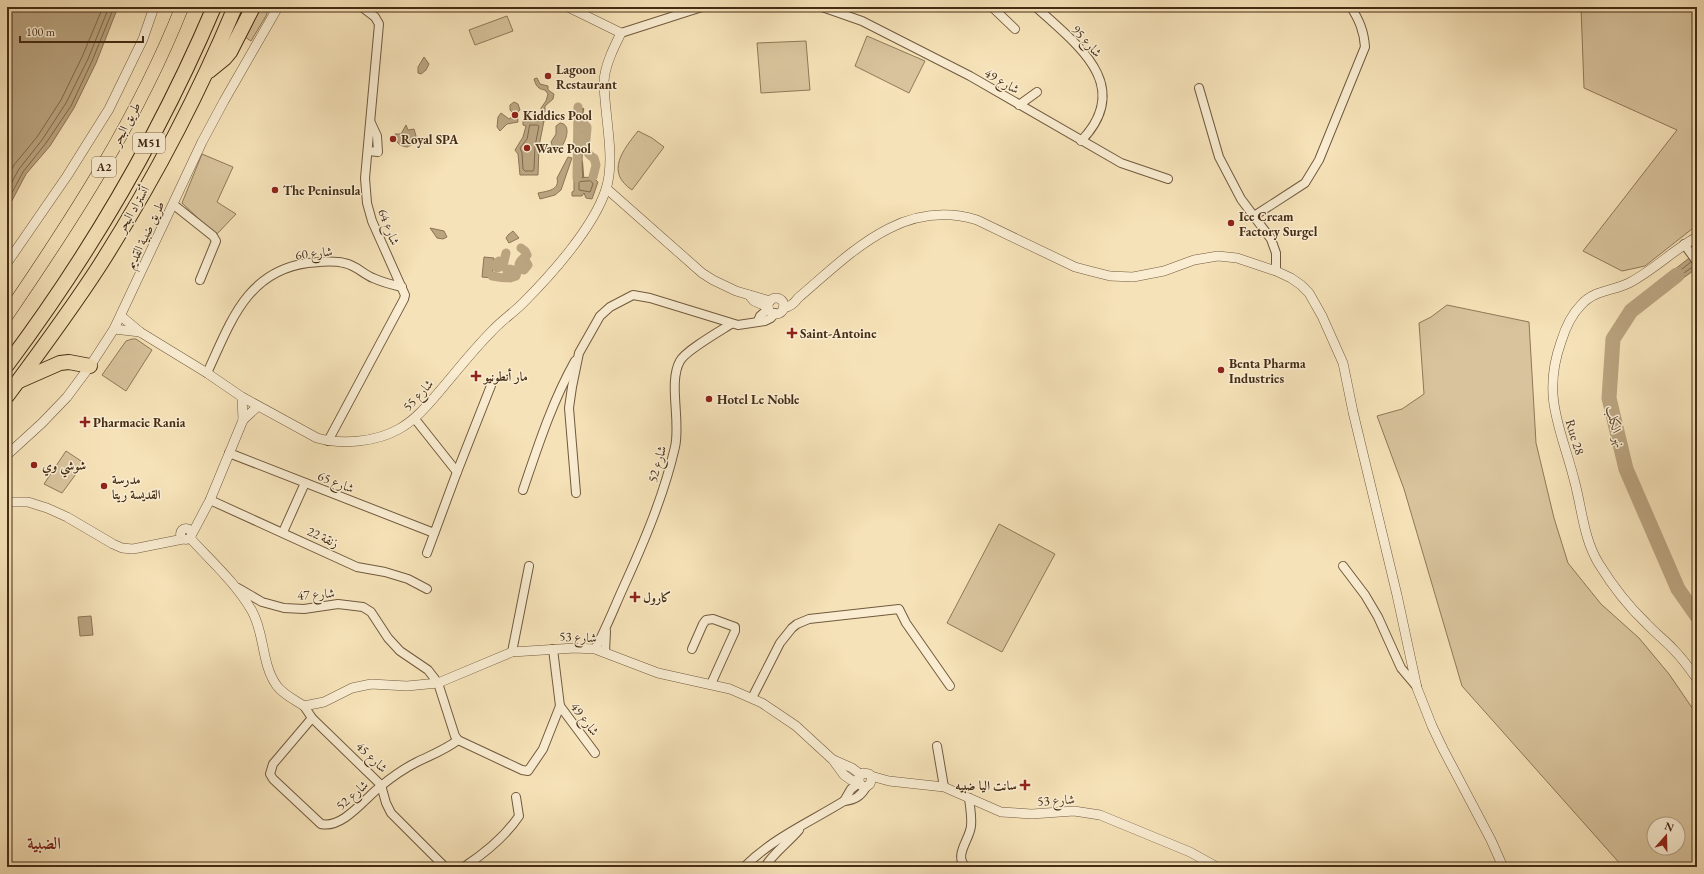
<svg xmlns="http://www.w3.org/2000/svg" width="1704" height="874" font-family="'EB Garamond',Amiri,serif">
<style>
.green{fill:#d8c39c;stroke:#8e7858;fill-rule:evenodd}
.water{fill:#baa480;stroke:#8b7455}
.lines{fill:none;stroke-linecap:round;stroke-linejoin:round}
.shore{stroke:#80684a;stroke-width:1}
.stream{stroke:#8b7455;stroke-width:2.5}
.canal{stroke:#baa480;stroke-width:9}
.river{stroke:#baa480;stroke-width:15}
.minor-casing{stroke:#715a3d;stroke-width:10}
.tertiary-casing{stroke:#715a3d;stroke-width:10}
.trunk-casing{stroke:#452c14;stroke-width:14}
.motorway-casing{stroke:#452c14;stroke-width:16}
.minor{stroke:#f9ecd1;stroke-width:8}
.tertiary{stroke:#f9ecd1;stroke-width:9}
.trunk{stroke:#f6e2b8;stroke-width:13}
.motorway{stroke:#f6e2b8;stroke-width:14}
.poi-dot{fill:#8f2418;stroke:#f9ecd1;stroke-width:1.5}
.labels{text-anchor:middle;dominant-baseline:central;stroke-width:3;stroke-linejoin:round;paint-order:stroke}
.shield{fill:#f9ecd1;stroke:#7b664d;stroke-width:1}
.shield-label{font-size:12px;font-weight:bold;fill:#452c14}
.street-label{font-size:13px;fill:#452c14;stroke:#f9ecd1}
.poi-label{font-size:13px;font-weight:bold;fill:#452c14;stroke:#f9ecd1;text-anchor:start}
.water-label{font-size:14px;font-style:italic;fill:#624a2f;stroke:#f9ecd1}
.district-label{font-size:17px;font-weight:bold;fill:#7a1f14;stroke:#f9ecd1}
</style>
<rect width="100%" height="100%" fill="#f6e2b8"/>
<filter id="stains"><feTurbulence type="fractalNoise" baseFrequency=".005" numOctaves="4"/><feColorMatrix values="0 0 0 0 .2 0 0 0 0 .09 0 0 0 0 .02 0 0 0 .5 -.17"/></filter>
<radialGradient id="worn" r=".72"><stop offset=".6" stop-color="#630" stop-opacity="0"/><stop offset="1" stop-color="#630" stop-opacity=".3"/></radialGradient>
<g class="green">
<polygon points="259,7 269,7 266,16 251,41 245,37"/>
<polygon points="1581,7 1697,7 1697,225 1645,266 1622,271 1583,251 1677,130 1584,88"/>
<polygon points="507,16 513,31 475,45 469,30"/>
<polygon points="867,36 925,61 909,93 855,66"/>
<polygon points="806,41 810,90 761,93 757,43"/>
<path d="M638 131 652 138 664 147 632 190C605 172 623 150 638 131Z"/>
<polygon points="202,154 233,167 217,202 236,214 216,235 182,203"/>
<path d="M1447 305 1529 322 1536 443 1554 518 1568 563 1601 604 1639 638 1669 674 1697 715V867H1623L1462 686 1404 489 1377 416 1402 409 1424 394 1419 323 1431 317ZM1654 824H1678V848H1654Z"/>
<polygon points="132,339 136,339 152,350 126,391 102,375 126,341"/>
<polygon points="66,451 84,463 62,493 44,484"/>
<polygon points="999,524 1055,554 1002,652 947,623"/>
</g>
<g class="water">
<polygon points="7,7 118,7 96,63 74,108 50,146 26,174 7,210"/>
<polygon points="424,57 429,64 426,70 421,74 418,73 418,67"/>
<path d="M537 78 540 84 548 86V90L554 94 553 99 545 106V112H541V108L546 101 548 94 545 90C538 89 536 86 534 79Z"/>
<polygon points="514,102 518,104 520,110 517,113 518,122 507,124 500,131 497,127 498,117 501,113 509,119 512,117 513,113 510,110 510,105"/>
<polygon points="523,121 544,121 539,146 538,175 520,175 518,154 515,150 523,137 526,126 523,125"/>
<path d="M560 123C572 124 566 142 561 147L553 148 551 142 556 134V126Z"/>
<path d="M406 125 408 130 414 129 416 136 413 144 407 147C399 146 395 142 395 134H401Z"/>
<path d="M568 157 572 158 561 190 555 195 540 199 538 193C548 191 560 190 557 178Z"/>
<polygon points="593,177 598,182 592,199 586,198 584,193 582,196 572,196 572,192 574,191 574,178"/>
<polygon points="430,228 444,231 447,237 443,239 437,238"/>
<polygon points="513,231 519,238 509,243 506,238 508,235"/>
<polygon points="1697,252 1697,268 1664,292 1657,283"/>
<polygon points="484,257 494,258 492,278 482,277"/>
<polygon points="91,616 93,635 80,636 78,617"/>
</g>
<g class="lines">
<g class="shore">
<polygon points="530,125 537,125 539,126 535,146 534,169 533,171 525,171 523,169 522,153 520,148 527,139"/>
<polyline points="7,178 14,165 37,137 61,100 82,57 103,7"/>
<polygon points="591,181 593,184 590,192 579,190 579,182"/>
<polyline points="7,191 19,169 42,140 66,103 88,59 109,7"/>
<polyline points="7,202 23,172 46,143 71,106 92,61 114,7"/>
<polyline points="1691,262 1673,276 1673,278 1675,279 1694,266"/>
</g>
<g class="stream">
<polyline points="580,109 581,117"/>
<path d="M580 177C579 168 581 161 582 152 583 144 579 138 580 129"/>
<polyline points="583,177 582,164 580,152 583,136 580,125 583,109"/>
</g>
<g class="canal">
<path d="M583 123 587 127C587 139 581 152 594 158L596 165 593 177"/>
<polyline points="577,178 578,107"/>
<polyline points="499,261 495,265 497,268 503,266 506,253"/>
<path d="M492 276C500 277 510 281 515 273L513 270 510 269 507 271 508 277 510 278 516 276C517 271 518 267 521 262L524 261 527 265 524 269 519 268C519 264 520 261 523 259L525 260 528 265 524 270 519 268C518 261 523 259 527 255L525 251 521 248"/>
</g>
<polyline class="river" points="1677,275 1631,311 1613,339 1609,398 1626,469 1678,589 1697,616"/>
<defs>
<g id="minor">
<polyline points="822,7 862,21 970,76 1121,163 1168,179"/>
<polyline points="992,7 1015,29"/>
<path d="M1036 7C1076 44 1135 85 1081 141"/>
<polyline points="621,33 702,7"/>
<polyline points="1199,88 1219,157 1241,199 1271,239 1276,253 1276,271"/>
<polyline points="1019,105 1037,92"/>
<polyline points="368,151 378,152 377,136 371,123"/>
<polyline points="174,205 213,236 216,241 200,280"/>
<path d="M1254 216 1305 183 1319 160 1365 47C1364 31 1359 20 1351 7"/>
<polyline points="1684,244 1697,262"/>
<polyline points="758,321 760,316 768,309"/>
<path d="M207 373C230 324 246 271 308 263 320 262 332 260 344 263 356 265 363 274 373 278 382 282 393 285 402 287"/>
<polyline points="415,419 457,472"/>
<polyline points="328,441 404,299 405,295 372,221 367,203 365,178 379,24 375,17 362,7"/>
<polyline points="229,453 434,533"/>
<path d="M523 490C538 446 552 402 575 361"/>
<polyline points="576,493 569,408 572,387 579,353 600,316 610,307 633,295 650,298 738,325 765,321 771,318 775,313"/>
<polyline points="210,500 357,567 385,572 408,579 427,589"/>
<polyline points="283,532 305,483"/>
<polyline points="427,553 457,472 492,383"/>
<polyline points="1343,566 1365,595 1378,617 1401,668 1417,687"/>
<polyline points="238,588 262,602 284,608 304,609 338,604 363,607 371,612 388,638 400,651 428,670 438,683 455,736 458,740 522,770 528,771 543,749 560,706"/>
<polyline points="553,649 560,706 595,753"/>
<path d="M595 649C606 629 614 608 624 586 644 542 664 495 675 447 681 421 668 382 680 361 685 351 720 331 731 324"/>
<polyline points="692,649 703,624 706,620 713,619 735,627 735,631 711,684"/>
<polyline points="512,652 529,566"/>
<polyline points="605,652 606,631"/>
<polyline points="752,698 780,643 792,628 797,624 809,619 899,609 906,623 950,686"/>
<polyline points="304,706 312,718 381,785 386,803 391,813 445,867"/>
<path d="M312 718 273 764 270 774 273 779 321 824C343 829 365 798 381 786 392 777 405 768 417 762 431 755 445 750 458 740"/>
<polyline points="937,746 944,787"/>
<polyline points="844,801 851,789 859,783"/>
<path d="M464 867C485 853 505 837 519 816L516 797"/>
<path d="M744 867C773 838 810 822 844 801 855 800 861 796 866 787"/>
<path d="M765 867C773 853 788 843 799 830"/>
<path d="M966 867C953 856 970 839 971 826 972 817 970 807 969 798"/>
</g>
<g id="tertiary">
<polyline points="607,189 702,273 713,280 736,291 770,301"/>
<path d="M1697 237C1673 250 1654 270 1629 283 1613 291 1594 290 1581 305 1571 315 1565 329 1561 342 1541 398 1562 430 1575 483 1582 510 1584 540 1599 564 1612 585 1628 606 1646 623 1655 633 1666 641 1674 650 1683 659 1690 669 1697 679"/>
<polyline points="7,263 67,176 109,109 143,39 154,7"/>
<polyline points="749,295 754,301 768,307"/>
<circle cx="776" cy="306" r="8"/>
<path d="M783 308C790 307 794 304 798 298 850 254 902 197 977 220L1075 267 1090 271 1110 276 1133 277 1164 271 1194 260 1218 256 1237 258 1276 271 1291 278 1301 285 1309 293 1322 316 1343 363 1353 412 1397 595 1417 688 1432 726 1443 749 1491 840 1503 867"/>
<path d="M121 316 140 332 207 373 242 397 317 438C342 445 376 442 399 429 415 420 426 407 438 393 456 372 473 350 492 331 501 321 513 313 523 303 551 275 594 227 606 189 616 158 604 114 604 81 605 65 614 47 621 33L568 7"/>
<polyline points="114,329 140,332"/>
<polyline points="242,397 243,420"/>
<polyline points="7,455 42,423 67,397 90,366 114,329 202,142 224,101 278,7"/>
<polyline points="7,502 28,502 47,508 67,517 113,544 122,548 133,549 183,539"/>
<circle cx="186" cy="534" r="5.5"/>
<polyline points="192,534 210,500 243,420 258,406"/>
<path d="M190 538C211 561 236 583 252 611 265 634 261 664 277 686 284 695 295 700 304 706L324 702 352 688 371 684 407 686 438 683 512 652 575 648 595 649 658 673 730 689 762 703 796 726 833 760 844 775 851 780 859 782 862 786 866 787 870 784 872 777 869 774 863 773 859 777V782"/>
<polyline points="834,760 852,768 860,774"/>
<polyline points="871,776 889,781 944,787 1001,812 1032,814 1074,811 1100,815 1190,852 1217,867"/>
</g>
<path id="trunk" d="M7 315C74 217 138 118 182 7"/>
<g id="motorway">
<polyline points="209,71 225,58 230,52 253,7"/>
<path d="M7 365C90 254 160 134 214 7"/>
<polyline points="19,381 60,363 69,362 90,366"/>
<path d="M7 396C39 353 71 310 100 265 152 183 198 96 235 7"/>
</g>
</defs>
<use href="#minor" class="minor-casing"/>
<use href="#tertiary" class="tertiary-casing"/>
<use href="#trunk" class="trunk-casing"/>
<use href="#motorway" class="motorway-casing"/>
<use href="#minor" class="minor"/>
<use href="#tertiary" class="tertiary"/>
<use href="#trunk" class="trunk"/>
<use href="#motorway" class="motorway"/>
</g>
<g class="poi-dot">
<circle cx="548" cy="76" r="4"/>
<circle cx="515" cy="115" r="4"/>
<circle cx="393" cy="139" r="4"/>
<circle cx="527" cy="148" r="4"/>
<circle cx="275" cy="190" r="4"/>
<circle cx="1231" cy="223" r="4"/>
<path d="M790 327h4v4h4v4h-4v4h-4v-4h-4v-4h4z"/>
<circle cx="1221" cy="370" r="4"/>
<path d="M474 370h4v4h4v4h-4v4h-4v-4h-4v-4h4z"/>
<circle cx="709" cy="399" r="4"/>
<path d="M83 416h4v4h4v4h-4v4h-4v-4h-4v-4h4z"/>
<circle cx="34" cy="465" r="4"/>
<circle cx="104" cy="486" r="4"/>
<path d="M633 591h4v4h4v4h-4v4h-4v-4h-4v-4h4z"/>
<path d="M1023 779h4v4h4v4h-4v4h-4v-4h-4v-4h4z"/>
</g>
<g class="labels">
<g class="shield">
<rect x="133" y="133" width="32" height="20" rx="3"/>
<rect x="92" y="157" width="24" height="20" rx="3"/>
</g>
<g class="shield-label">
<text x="149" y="143">M51</text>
<text x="104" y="167">A2</text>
</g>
<g class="street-label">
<text transform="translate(1087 41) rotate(48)">شارع 95</text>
<text transform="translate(1002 81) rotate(30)">شارع 49</text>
<text transform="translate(126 124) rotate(-62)">طريق البحر</text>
<text transform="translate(133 209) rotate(-60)">أتستراد البحر</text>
<text transform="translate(389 227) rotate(69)">شارع 64</text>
<text transform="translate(145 235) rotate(-65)">طريق ضبية القديم</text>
<text transform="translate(314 253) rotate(-6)">شارع 60</text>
<text transform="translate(418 395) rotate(-47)">شارع 55</text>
<text transform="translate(1575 437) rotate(73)">Rue 28</text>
<text transform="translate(657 464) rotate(-74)">شارع 52</text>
<text transform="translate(336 482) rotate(22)">شارع 65</text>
<text transform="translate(323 537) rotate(25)">زنقة 22</text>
<text transform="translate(316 594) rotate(-4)">شارع 47</text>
<text transform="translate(578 637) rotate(3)">شارع 53</text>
<text transform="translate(585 719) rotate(53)">شارع 49</text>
<text transform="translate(372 757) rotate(44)">شارع 45</text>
<text transform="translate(352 795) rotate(-41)">شارع 52</text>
<text transform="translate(1056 800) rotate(-3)">شارع 53</text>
</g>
<g class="poi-label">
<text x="556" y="69">Lagoon<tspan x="556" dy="15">Restaurant</tspan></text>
<text x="523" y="115">Kiddies Pool</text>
<text x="401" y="139">Royal SPA</text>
<text x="535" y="148">Wave Pool</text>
<text x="283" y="190">The Peninsula</text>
<text x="1239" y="216">Ice Cream<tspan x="1239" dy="15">Factory Surgel</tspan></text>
<text x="800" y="333">Saint-Antoine</text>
<text x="1229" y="363">Benta Pharma<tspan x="1229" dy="15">Industries</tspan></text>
<text x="484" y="376">مار أنطونيو</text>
<text x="717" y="399">Hotel Le Noble</text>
<text x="93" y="422">Pharmacie Rania</text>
<text x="42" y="465">شوشي وي</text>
<text x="112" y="479">مدرسة<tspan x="112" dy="15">القديسة ريتا</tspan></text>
<text x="643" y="597">كارول</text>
<text x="1017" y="785" text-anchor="end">سانت اليا ضبيه</text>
</g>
<g class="water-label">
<text transform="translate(1616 427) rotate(76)">نهر الكلب</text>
</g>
<g class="district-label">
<text x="44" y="843">الضبية</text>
</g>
</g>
<rect width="1704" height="874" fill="none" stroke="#f6e2b8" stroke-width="24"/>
<rect x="8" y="8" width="1688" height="858" fill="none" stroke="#452c14" stroke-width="2"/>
<rect x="12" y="12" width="1680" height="850" fill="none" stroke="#452c14"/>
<g transform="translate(1666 836) rotate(20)"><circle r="19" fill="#f9ecd1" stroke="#b19f85"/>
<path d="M0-3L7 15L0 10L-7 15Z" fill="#8f2418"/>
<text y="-6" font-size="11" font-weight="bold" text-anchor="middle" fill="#452c14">N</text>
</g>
<path d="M20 36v6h123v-6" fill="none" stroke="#452c14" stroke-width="2"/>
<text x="26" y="36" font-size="12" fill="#452c14" stroke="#f9ecd1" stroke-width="3" paint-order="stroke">100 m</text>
<rect width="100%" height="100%" filter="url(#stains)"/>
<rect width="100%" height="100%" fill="url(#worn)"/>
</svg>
